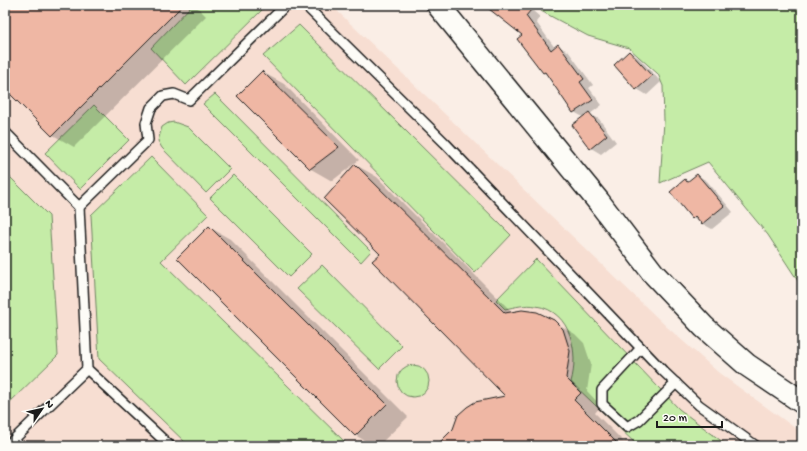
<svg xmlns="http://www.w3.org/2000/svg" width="807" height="451" font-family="'Gochi Hand',sans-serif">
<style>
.built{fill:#f7ded2}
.green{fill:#c5eca7;stroke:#708462}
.shadow{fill:#0003}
.building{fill:#efb7a4;stroke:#1c1c1c}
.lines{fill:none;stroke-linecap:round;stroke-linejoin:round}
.lane-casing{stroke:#1c1c1c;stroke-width:12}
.secondary-casing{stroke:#1c1c1c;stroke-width:25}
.lane{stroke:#fdfcf7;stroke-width:9}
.secondary{stroke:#fdfcf7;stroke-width:22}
</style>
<rect width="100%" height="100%" fill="#faeee6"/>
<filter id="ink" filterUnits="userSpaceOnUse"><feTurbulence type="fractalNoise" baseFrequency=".025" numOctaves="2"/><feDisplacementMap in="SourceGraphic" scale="8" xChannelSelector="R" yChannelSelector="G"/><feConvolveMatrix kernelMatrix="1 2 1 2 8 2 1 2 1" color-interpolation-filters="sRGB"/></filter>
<g filter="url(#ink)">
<polygon class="built" points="5,5 331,5 667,327 719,373 802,433 802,446 5,446"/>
<g class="green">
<polygon points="192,5 267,5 186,85 151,48"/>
<polygon points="542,5 802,5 802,287 768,235 708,162 660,183 664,121 663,86 658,74 629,48 588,36 541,11"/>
<polygon points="299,25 511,235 475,273 263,56"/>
<polygon points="215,94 371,251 361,262 203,104"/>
<polygon points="94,105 129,140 80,189 45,153"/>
<polygon points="174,122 188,127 230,169 206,193 162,148 158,141 162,127 168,123"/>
<polygon points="151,157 208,215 161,261 349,446 189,446 99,359 91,215"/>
<polygon points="5,172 49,216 58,355 5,407"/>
<polygon points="233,175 312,254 289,277 210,198"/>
<path d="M536 259 679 409 728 446H638L571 382C579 354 572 311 536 306 526 304 515 307 505 309L496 300Z"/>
<polygon points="322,265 402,346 379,369 297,289"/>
<polygon points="802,306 802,366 800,365"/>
<circle cx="413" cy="381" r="16"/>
</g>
<g class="shadow">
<polygon points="5,5 195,5 206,16 74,147 53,135 5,87"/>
<polygon points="486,5 526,5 540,17 536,22 555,48 558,46 568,51 593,85 589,88 602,105 590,114 599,119 616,142 601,154 591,148 583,117 574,112 548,75 544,73 518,40 523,35"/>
<polygon points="629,52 639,58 661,82 647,95 637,89"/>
<polygon points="262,72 284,84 359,160 332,181 311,169 238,96"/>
<polygon points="356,165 377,177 513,313 553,321 575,334 584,343 591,364 587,391 601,406 595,413 624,442 626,440 637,446 426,446 430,442 439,444 454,430 507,396 381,254"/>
<polygon points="697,175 707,181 733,212 712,229 692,218 685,180 688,182"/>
<polygon points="209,227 230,239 408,417 378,446 374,446 355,435"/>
</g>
<g class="building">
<polygon points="5,5 183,5 52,136 5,89"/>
<polygon points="484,5 535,5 526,16 551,50 558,44 584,79 580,82 593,100 573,113 545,72 543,73 517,39 522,35"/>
<polygon points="629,51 652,76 636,90 614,65"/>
<polygon points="262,71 339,147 310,169 237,96"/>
<polygon points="589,112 607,135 590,149 572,125"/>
<polygon points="355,164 505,313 522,310 537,312 554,320 563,329 570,351 566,378 581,393 574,400 620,446 436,446 453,429 458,415 467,407 475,402 505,396 372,261 380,254 324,199"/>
<polygon points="697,174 724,206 702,224 695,216 692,219 670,192 685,179 687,182"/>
<polygon points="209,226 387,404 355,436 177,258"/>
</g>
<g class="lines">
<defs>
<g id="lane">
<polyline points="305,5 445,143 663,371 699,405 756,446"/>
<polyline points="5,132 79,207 87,369 7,446"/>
<polyline points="79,207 148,140 146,123 151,108 163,96 174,94 189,100 286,5"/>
<polyline points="641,348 602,390 602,404 627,427 639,420 676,383"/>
<polyline points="87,369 170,446"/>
</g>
<polyline id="secondary" points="438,5 599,202 653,273 704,327 747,365 802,402"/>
</defs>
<use href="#lane" class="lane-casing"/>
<use href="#secondary" class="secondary-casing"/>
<use href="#lane" class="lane"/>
<use href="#secondary" class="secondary"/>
</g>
</g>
<rect width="807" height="451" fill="none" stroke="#fdfcf7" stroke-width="20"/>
<rect x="10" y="10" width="787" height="431" fill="none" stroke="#1c1c1c" stroke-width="1.5" filter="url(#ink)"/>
<g transform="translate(42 409) rotate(56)" stroke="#fdfcf7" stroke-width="3" paint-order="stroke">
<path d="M0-3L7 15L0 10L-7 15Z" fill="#1c1c1c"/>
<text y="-6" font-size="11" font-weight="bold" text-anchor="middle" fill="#1c1c1c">N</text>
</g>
<path d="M657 421v6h65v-6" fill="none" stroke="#1c1c1c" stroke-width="2"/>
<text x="663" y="421" font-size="12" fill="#1c1c1c" stroke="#fdfcf7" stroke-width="3" paint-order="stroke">20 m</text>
</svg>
